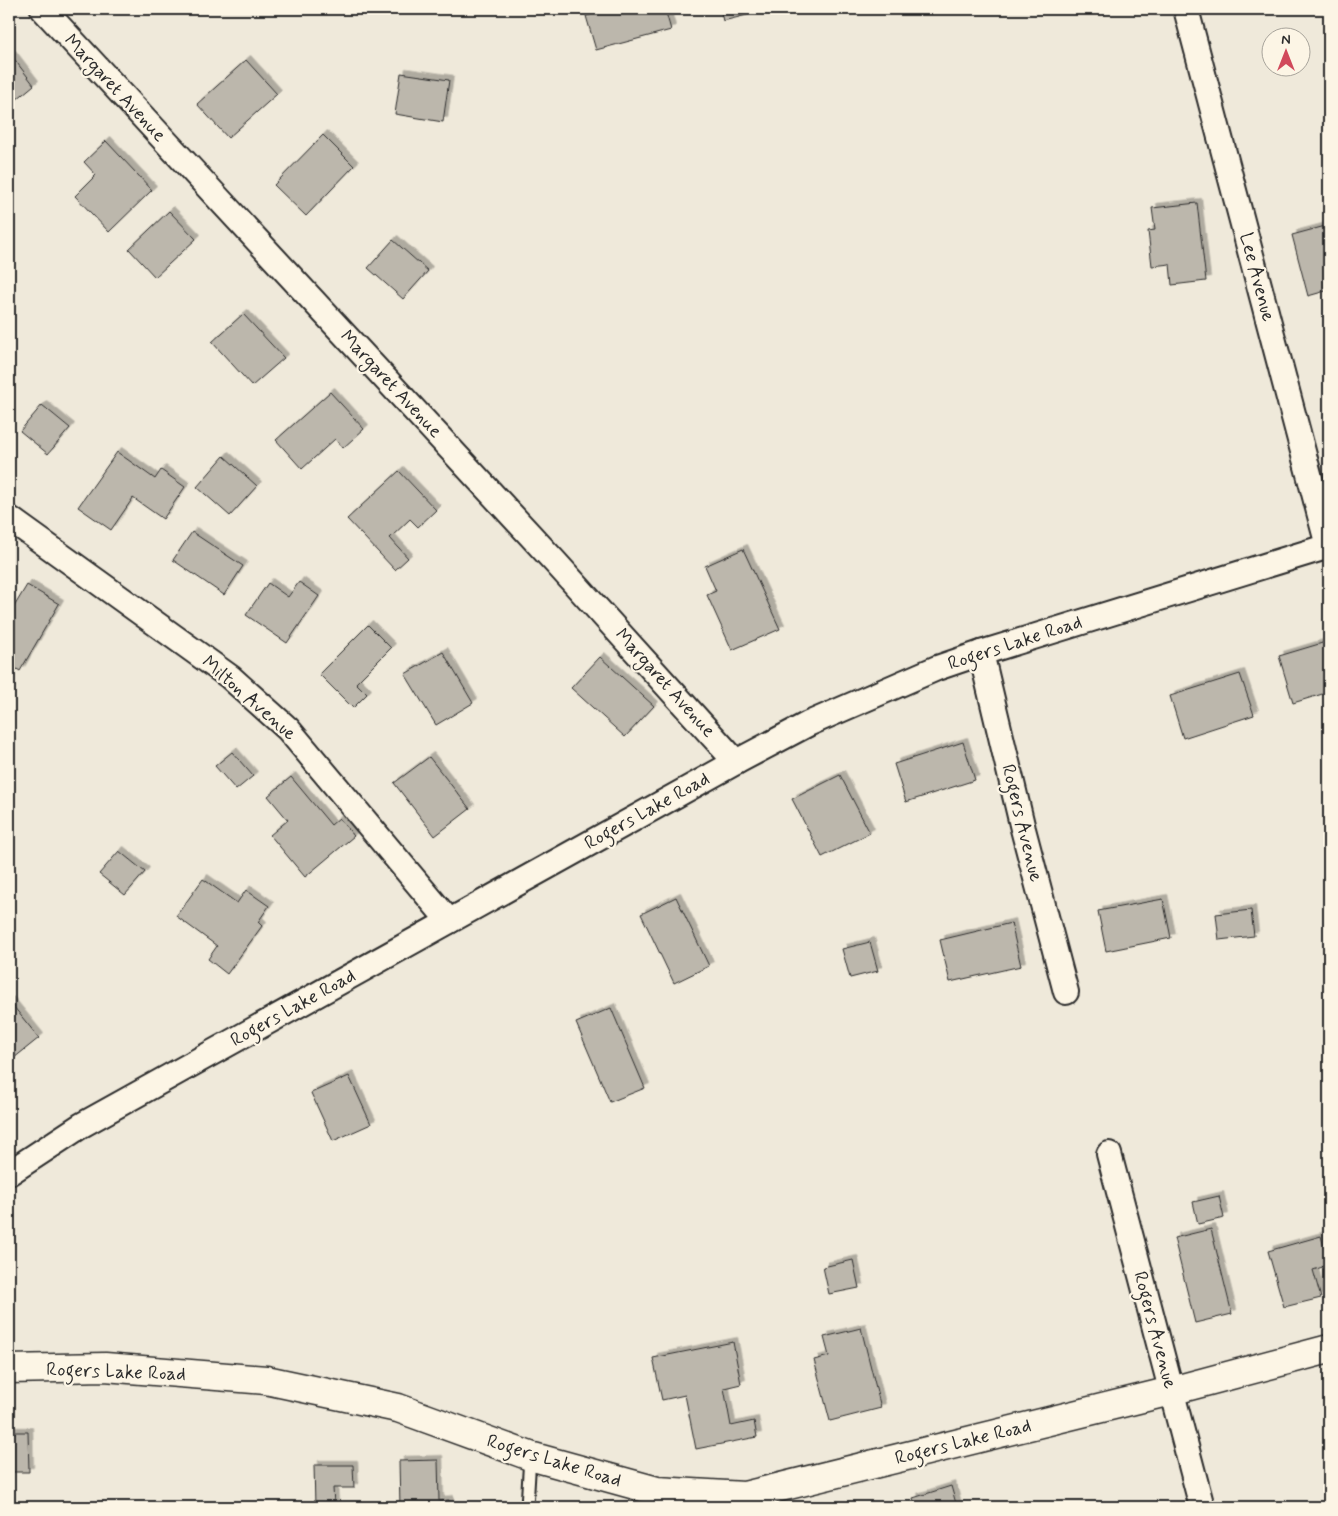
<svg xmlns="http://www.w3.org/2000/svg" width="1338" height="1516" font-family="Mynerve,sans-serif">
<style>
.building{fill:#bcb7ac;stroke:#2b2b2b;filter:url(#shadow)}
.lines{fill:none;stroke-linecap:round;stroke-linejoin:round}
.service-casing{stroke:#2b2b2b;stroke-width:15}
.minor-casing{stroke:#2b2b2b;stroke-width:28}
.secondary-casing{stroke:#2b2b2b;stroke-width:31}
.service{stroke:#fcf5e5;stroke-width:11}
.minor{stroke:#fcf5e5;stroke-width:24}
.secondary{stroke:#fcf5e5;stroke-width:28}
.labels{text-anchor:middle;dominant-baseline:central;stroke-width:4.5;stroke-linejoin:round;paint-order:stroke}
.street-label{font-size:19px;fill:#2b2b2b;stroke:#fcf5e5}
</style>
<defs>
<filter id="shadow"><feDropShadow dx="4.5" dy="-4.5" stdDeviation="0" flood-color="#0004"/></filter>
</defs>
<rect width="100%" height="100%" fill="#efe9da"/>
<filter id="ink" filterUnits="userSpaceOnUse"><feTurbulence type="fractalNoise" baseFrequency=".02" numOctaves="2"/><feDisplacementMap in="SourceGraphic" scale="10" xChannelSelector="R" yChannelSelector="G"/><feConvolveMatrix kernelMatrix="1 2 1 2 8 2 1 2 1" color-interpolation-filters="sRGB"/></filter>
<g filter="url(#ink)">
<g class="building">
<polygon points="613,9 665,9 671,30 596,50 586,16"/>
<polygon points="720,9 771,9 723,21"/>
<polygon points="11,55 34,85 11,104 9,102 9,57"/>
<polygon points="246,60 277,94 228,138 197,104"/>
<polygon points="401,73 449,80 443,122 395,114"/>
<polygon points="323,135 354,166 306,216 274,185"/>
<polygon points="106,141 152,190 109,232 75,196 96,175 84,162"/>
<polygon points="1197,203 1206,281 1172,285 1170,264 1152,266 1148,231 1155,230 1152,208"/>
<polygon points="169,211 196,239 155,277 129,249"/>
<polygon points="1329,225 1329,290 1308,296 1292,235"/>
<polygon points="393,240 428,271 403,299 368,268"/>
<polygon points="243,314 284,358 252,386 212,342"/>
<polygon points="330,392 364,429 343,448 335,439 302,469 276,440"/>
<polygon points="42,405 70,428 48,454 20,431"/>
<polygon points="117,452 155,479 161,470 185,487 163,519 133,498 111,530 78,507"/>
<polygon points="224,456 257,486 230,516 197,487"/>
<polygon points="399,471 436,510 418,527 410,519 390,538 408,558 395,570 347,519"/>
<polygon points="192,532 243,566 224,595 173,560"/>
<polygon points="743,549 780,629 732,650 707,595 716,591 705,566"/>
<polygon points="299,582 319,596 287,643 246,615 268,583 288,597"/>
<polygon points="27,585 59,604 20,671 9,664 9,615"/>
<polygon points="368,625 391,648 356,683 367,694 353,708 319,674"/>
<polygon points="1329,641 1329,692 1293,703 1279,656"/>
<polygon points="443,652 473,703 436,725 405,674"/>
<polygon points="600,657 654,706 625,737 571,688"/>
<polygon points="1240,674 1254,715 1183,738 1170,696"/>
<polygon points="963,742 975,780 906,802 894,764"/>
<polygon points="232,752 253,776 236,790 215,766"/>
<polygon points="429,757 470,809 435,836 394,783"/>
<polygon points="840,775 870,833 822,857 792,799"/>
<polygon points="291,777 331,825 339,818 354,836 305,877 270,835 288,820 268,796"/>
<polygon points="119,851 145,872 125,895 99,874"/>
<polygon points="203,879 237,903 246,890 269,906 258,922 262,926 227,974 208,959 217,946 176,916"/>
<polygon points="676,897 709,966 674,983 641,914"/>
<polygon points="1163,899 1171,938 1106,951 1098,911"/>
<polygon points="1251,910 1254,936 1219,940 1216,914"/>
<polygon points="1011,923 1021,966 950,982 940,940"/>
<polygon points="870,942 878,971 850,978 842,949"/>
<polygon points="9,1001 39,1038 9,1062"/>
<polygon points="611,1008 645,1088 610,1102 576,1023"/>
<polygon points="349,1076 371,1124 333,1141 311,1093"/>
<polygon points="1219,1196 1224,1218 1198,1224 1193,1202"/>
<polygon points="1211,1229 1232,1314 1195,1323 1174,1238"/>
<polygon points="1321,1236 1329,1265 1313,1270 1321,1298 1284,1307 1268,1251"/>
<polygon points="853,1260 859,1288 829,1294 823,1267"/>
<polygon points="861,1328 881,1408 830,1421 814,1360 829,1356 824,1337"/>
<polygon points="733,1342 741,1384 724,1388 731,1426 754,1421 757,1437 696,1449 685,1395 662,1400 653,1358"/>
<polygon points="1329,1407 1329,1429 1324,1408"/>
<polygon points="9,1432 28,1432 29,1472 9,1472"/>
<polygon points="438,1460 439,1501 449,1500 449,1507 400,1507 399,1461"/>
<polygon points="314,1465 353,1465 354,1488 333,1488 334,1505 315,1506"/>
<polygon points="951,1486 957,1507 916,1507 913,1498"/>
</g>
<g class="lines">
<defs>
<polyline id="service" points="527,1507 530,1456"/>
<g id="minor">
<polyline points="43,9 556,563 736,762"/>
<polyline points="1186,9 1328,546"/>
<polyline points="9,518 230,677 288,729 449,921"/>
<polyline points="981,653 1023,829 1066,992"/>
<polyline points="1109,1154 1202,1507"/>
<polyline points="9,1173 82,1125 736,762 808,724 937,668 981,653 1329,546"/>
</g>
<polyline id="secondary" points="9,1369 105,1367 266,1380 398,1408 530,1456 657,1491 744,1496 1171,1391 1329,1349"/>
</defs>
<use href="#service" class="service-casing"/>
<use href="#minor" class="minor-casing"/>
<use href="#secondary" class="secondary-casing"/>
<use href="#service" class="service"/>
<use href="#minor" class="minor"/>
<use href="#secondary" class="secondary"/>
</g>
</g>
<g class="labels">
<g class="street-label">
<text transform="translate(115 88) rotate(47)">Margaret Avenue</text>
<text transform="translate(1257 277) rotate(75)">Lee Avenue</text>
<text transform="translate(391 384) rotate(47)">Margaret Avenue</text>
<text transform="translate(1015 643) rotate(-18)">Rogers Lake Road</text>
<text transform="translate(665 683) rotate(48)">Margaret Avenue</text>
<text transform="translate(249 698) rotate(41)">Milton Avenue</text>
<text transform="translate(647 811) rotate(-29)">Rogers Lake Road</text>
<text transform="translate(1022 823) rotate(76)">Rogers Avenue</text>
<text transform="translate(293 1008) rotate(-29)">Rogers Lake Road</text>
<text transform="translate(1155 1330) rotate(75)">Rogers Avenue</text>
<text transform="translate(116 1372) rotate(2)">Rogers Lake Road</text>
<text transform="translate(963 1442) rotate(-14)">Rogers Lake Road</text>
<text transform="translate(554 1461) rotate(17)">Rogers Lake Road</text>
</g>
</g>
<rect width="1338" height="1516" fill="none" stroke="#fcf5e5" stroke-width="30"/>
<rect x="15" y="15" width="1308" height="1486" fill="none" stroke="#2b2b2b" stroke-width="2" filter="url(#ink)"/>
<g transform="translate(1286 52)"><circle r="24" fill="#fcf5e5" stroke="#a8a49b"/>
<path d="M0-4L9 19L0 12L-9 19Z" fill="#d1495b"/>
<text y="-8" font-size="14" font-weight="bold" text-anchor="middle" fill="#2b2b2b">N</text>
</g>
</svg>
